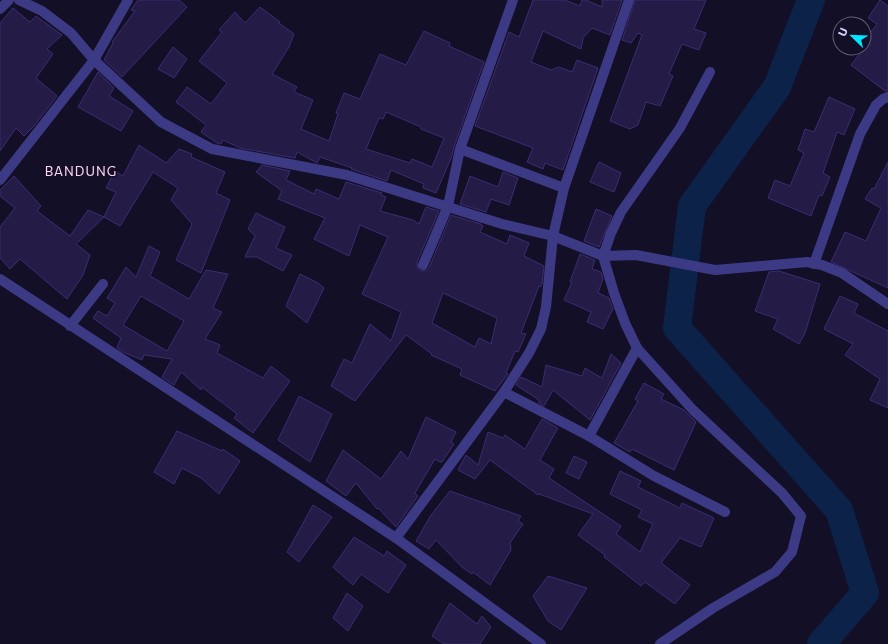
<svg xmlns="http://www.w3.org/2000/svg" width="888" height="644" font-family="Commissioner,sans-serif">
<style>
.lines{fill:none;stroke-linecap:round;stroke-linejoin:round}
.river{stroke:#0c2248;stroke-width:28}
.building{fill:#241b47;stroke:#3b2d73;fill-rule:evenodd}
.street{stroke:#3d3a85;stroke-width:10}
.labels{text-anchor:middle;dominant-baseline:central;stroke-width:3.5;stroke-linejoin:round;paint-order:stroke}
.quarter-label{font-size:13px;letter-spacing:1px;fill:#ffd6f0;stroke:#130f26}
</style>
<rect width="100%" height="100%" fill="#130f26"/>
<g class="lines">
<polyline class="river" points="811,0 777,87 692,206 677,328 839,510 865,593 821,644"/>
</g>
<g class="building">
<polygon points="138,0 179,0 187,7 122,77 104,60 113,43 112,42 135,11 131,10"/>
<polygon points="533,0 565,0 580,6 582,0 586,0 602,7 602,0 622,0 610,35 592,28 583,38 581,49 543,31 531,62 551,70 559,67 572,72 577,60 598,68 563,170 545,163 543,169 527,162 533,148 475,126 509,32 519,37"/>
<polygon points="635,0 706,0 694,29 706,33 699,50 682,44 669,74 673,76 660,106 646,102 638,125 630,129 610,121 642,35 638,33 631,43 622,40"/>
<polygon points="880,0 888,6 888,91 885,91 851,65 864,48 864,42 877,24 868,18"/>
<path d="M260 7 280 22 279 23 294 34 289 47 272 74 297 87 294 92 313 100 301 129 329 141 338 114 336 113 344 93 360 99 380 54 406 65 424 31 450 43 449 46 484 62 454 147 452 156 436 193 423 188 424 184 391 170 387 181 351 169 352 168 320 157 317 163 297 152 295 158 240 148 223 140 221 144 217 143 201 132 206 125 176 102 187 87 211 104 227 83 199 61 222 32 219 30 235 12 245 23ZM386 112 421 127V129L444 138 432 167 412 159 410 163 366 149 379 118 383 119Z"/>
<polygon points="13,8 30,22 36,16 62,35 47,49 53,54 36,78 57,96 34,126 24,136 16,128 0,151 0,23"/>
<polygon points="173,47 187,59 174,78 158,69"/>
<polygon points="98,72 114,88 109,96 133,111 121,131 78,107"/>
<polygon points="829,97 855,109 844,135 837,132 823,173 830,177 822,196 819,195 811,216 768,198 775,180 790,186 804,153 798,150 805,129 814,132"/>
<polygon points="139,145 166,163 179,149 192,154 191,157 225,172 216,193 230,200 201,273 176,260 192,224 171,200 178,188 153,172 120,226 104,217 116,192 106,188 115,171 123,176"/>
<polygon points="599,162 621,173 614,192 590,182"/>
<polygon points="888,162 888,288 831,262 845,232 866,241 881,208 865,199 872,188 874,189"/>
<path d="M262 165 290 171 286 180 314 194 316 189 339 199 346 182 382 193 381 195 386 197 380 211 413 220 419 224 426 207 439 211 417 262 418 269 421 271 427 270 429 268 451 215 481 224 483 226 480 232 507 244 510 235 529 243 524 256 544 266 542 284 540 287 539 286 521 333 526 334 518 352 515 351 506 373 508 374 495 391 460 375 462 369 431 355 432 354 406 335 355 401 331 386 344 359 352 363 370 324 391 341 401 312 362 294 388 237 360 225 349 256 314 239 325 218 278 199 282 191 256 172ZM443 293 497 318 491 344 479 338 475 347 432 323Z"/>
<polygon points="503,172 518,178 509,205 491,199 486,212 460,204 470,176 498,187"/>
<polygon points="14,176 41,206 37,211 70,236 88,210 104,217 76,244 90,255 83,275 67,299 20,259 10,269 0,258 0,227 15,208 0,196 0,190"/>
<polygon points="596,209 612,216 599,247 584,241"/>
<polygon points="256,213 285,227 276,248 292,255 283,271 257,257 245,257 255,236 248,229"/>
<path d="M149 246 160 252 150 276 189 299 206 270 228 274 213 308 222 312 205 339 220 345 217 353 263 378 271 366 290 381 253 433 234 418 237 414 202 387 201 390 181 372 174 385 162 377 172 359 144 355 142 360 123 352 117 348 121 338 93 318 98 311 107 316 115 303 107 298 126 267 136 277ZM141 296 184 321 167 351 123 325Z"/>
<polygon points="580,254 595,260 592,269 601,272 603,279 598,293 609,298 613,309 603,329 587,322 591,312 564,300 572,282 570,282"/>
<polygon points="779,271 820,284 805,333 799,344 773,329 778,319 755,311 769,272"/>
<polygon points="300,274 318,283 324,288 307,323 286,306"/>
<polygon points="840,296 858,304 854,313 888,331 888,408 870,400 880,379 845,355 853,344 824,329"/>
<polygon points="611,354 621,363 590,420 553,390 544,406 539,403 539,400 516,385 521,377 542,387 546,365 582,376 585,368 602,378"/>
<polygon points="644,383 664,394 661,399 684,410 696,422 674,470 632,449 630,452 614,443 638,401 635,399"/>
<polygon points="299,396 332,414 310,462 278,440"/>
<polygon points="426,417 456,432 451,442 454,444 442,462 440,462 435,459 415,493 418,496 396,527 378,508 377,509 356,483 346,496 326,481 343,450 381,479 401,451 408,459"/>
<polygon points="542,419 558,428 540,460 554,469 549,478 621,526 616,534 640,552 653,524 638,517 642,510 610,494 620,471 641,481 638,487 680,508 682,503 714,518 701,547 680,538 661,563 690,585 675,604 645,582 641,586 604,557 605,555 578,535 593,514 539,494 538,495 490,460 475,479 458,470 466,455 478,465 488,432 503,438 505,435 525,449"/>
<polygon points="177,431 222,451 223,449 240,461 219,494 201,478 182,468 174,484 154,472"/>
<polygon points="574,456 587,462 579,479 566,473"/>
<polygon points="450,491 521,516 518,521 523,524 510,543 511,550 490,585 473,572 472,574 462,567 436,540 429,549 416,541 431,515"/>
<polygon points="313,505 332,517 299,562 287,552"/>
<polygon points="354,537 384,556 387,551 406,565 388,593 361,574 353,585 333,567"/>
<polygon points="548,576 587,588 561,630 548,621 533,596"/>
<polygon points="347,593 363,606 348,631 333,618"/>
<polygon points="450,603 477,624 482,616 491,627 480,644 444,644 432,636"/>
</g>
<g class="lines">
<g class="street">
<polyline points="19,0 42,11 71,33 94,60 161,122 212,149 347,175 502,224 553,236 603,256 636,255 715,270 807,262 822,265 842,273 888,304"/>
<polyline points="0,9 9,0"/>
<polyline points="460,149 564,188"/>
<polyline points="0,180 94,60 128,0"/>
<polyline points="814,264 860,134 876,105 883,99 888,97"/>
<polyline points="423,265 448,206 460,149 513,0"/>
<polyline points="0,279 396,538 541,644"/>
<polyline points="70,326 103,284"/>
<polyline points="637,348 693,410 782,493 801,516 792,552 775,572 713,608 660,644"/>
<polyline points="504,392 589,436 654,476 725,512"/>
<polyline points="589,436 637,348 625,323 614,293 603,256 611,233 621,212 680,128 710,72"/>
<polyline points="396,538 504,392 529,353 541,329 546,307 553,236 564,188 629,0"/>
</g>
</g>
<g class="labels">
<g class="quarter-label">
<text x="81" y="171">BANDUNG</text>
</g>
</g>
<g transform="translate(852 36) rotate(293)"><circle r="19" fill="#130f26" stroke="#625e7d"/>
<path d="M0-3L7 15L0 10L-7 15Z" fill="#00e5ff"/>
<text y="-6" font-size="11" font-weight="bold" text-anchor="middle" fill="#d9d4ff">U</text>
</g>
</svg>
